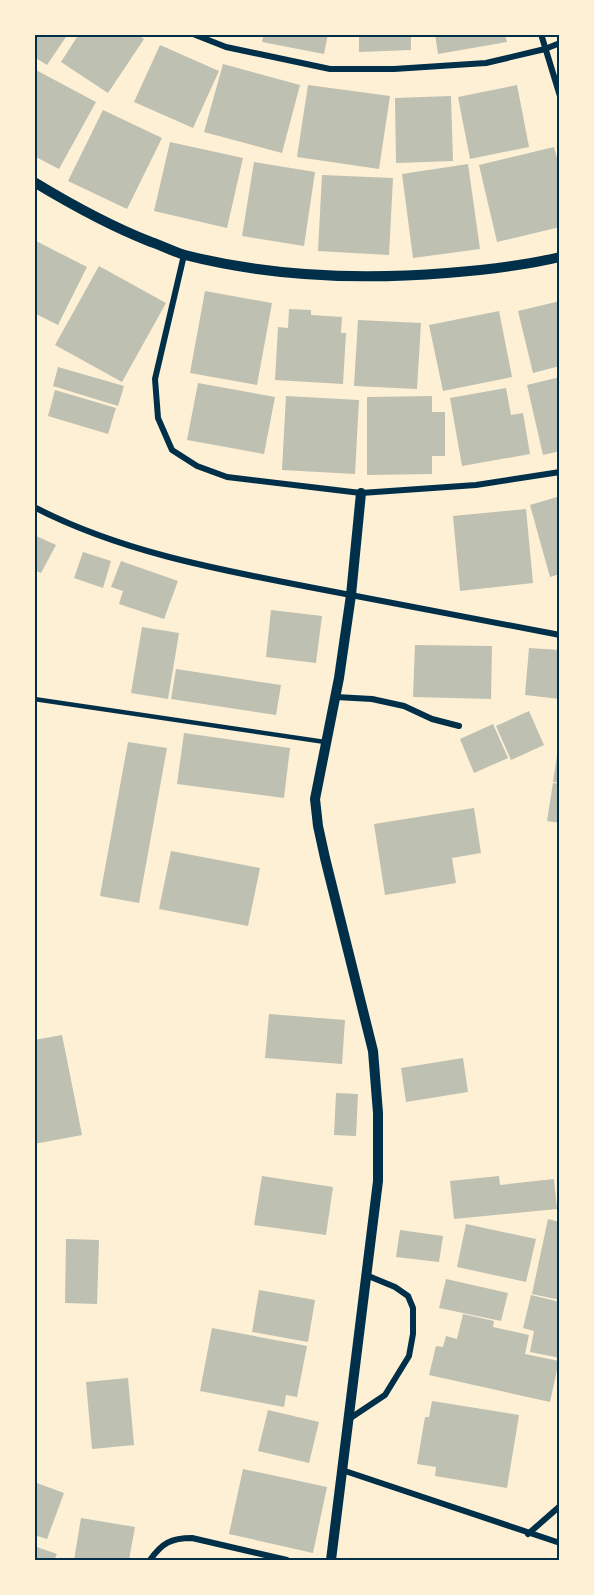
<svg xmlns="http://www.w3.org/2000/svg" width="594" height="1595" font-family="Figtree,sans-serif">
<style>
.building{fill:#bec0b2}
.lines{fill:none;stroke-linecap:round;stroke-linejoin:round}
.service{stroke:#003049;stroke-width:4.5}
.minor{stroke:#003049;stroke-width:6}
.tertiary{stroke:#003049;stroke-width:10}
.neatline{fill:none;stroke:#003049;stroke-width:2}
</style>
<rect width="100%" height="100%" fill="#fdf0d5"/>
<g class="building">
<polygon points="34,34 68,34 47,65 34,57"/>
<polygon points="79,34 137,34 144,39 108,93 61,62"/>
<polygon points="264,34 328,34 324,54 262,42"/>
<polygon points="359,34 411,34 411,50 359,52"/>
<polygon points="435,34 505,34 507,42 438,54"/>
<polygon points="160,45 219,71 193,128 134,102"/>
<polygon points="223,64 300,85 282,153 204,132"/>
<polygon points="34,69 96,102 59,169 34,156"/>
<polygon points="308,85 390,96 379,169 297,157"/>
<polygon points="517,85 529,147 470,159 458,97"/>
<polygon points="451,96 453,161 396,163 395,98"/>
<polygon points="103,110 162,138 127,209 68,181"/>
<polygon points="170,142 243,158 227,228 154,211"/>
<polygon points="554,147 560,169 560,227 497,242 479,165"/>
<polygon points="254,162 315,172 304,246 242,236"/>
<polygon points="468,164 480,249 413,258 402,174"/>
<polygon points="322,175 393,178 389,255 318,251"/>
<polygon points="34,240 87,267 58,325 34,313"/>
<polygon points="99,266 166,303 122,382 55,345"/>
<polygon points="205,291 272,303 257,385 190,373"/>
<polygon points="560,301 560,366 533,373 518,311"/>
<polygon points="289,309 311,310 311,315 342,317 341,333 346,333 343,384 275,380 278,327 288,328"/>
<polygon points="499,311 512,377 443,391 429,325"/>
<polygon points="358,320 421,323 417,389 354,386"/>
<polygon points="58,367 124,386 118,406 53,386"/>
<polygon points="560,377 560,451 543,455 527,385"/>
<polygon points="198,383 275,397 264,454 187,440"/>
<polygon points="506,388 511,415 523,413 530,454 462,466 450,398"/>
<polygon points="55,390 116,408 108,434 48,416"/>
<polygon points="286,396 359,400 355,474 282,470"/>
<polygon points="432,396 432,412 445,412 445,456 432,456 432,474 367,475 367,397"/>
<polygon points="560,496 560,574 550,577 530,505"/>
<polygon points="526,509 533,583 460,591 453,516"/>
<polygon points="34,535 56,545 41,573 34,570"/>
<polygon points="83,552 111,561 103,588 74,578"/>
<polygon points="121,561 178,581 164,619 119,604 123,591 111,587"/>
<polygon points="271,610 322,616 316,663 266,657"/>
<polygon points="142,627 179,633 168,699 131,693"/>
<polygon points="415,645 492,646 491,699 413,697"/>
<polygon points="529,648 560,650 560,699 525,695"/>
<polygon points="176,669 281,685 276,715 171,699"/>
<polygon points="529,711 544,745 511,760 496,726"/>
<polygon points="493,724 508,758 474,773 460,739"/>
<polygon points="184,733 290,748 284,798 177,784"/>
<polygon points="128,742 167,748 139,903 100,896"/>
<polygon points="558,749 560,749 560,783 553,782"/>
<polygon points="553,783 560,784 560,823 547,821"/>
<polygon points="474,808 481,853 452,858 456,883 385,895 374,824"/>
<polygon points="171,851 260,868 248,926 159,909"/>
<polygon points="269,1014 345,1020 342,1064 265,1058"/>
<polygon points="62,1035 82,1135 34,1144 34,1040"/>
<polygon points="463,1058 468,1092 406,1102 401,1068"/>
<polygon points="336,1093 358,1094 356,1136 334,1135"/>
<polygon points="262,1176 333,1187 326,1235 254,1225"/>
<polygon points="499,1176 500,1185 554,1179 557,1209 454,1219 450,1181"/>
<polygon points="548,1219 560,1222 560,1300 532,1294"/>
<polygon points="466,1224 536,1239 526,1282 457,1267"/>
<polygon points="400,1230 443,1236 439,1262 396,1257"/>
<polygon points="66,1239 99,1240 97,1304 65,1303"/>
<polygon points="446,1279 508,1293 501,1321 439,1308"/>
<polygon points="259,1290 315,1300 308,1342 252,1332"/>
<polygon points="531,1295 560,1302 560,1358 530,1352 534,1331 523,1328"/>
<polygon points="463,1314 494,1321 493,1327 529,1335 525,1354 559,1361 550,1402 429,1375 436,1346 443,1347 446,1336 457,1339"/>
<polygon points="212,1328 307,1346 297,1397 286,1395 284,1407 200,1391"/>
<polygon points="128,1378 134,1445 92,1449 86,1382"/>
<polygon points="432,1401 519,1415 507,1488 435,1476 436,1467 417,1464 425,1417 429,1417"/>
<polygon points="268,1410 319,1422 309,1463 258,1451"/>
<polygon points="243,1469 327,1487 313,1553 229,1534"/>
<polygon points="34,1482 64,1493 47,1539 34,1535"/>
<polygon points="81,1518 135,1527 129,1560 74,1560"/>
<polygon points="34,1546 57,1554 54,1560 34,1560"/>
</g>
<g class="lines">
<polyline class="service" points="34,699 325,742"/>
<g class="minor">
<polyline points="193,34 226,47 330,69 394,69 486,63 545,49 560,43"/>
<polyline points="541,34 560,96"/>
<polyline points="184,255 155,379 158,418 172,450 197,466 227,477 361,493 476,485 560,472"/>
<path d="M34 507C119 551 215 569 309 587 392 603 476 619 560 635"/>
<polyline points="336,697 372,699 404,706 432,719 459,726"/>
<polyline points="349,1419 385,1395 409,1356 413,1334 413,1308 408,1296 395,1287 366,1275"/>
<polyline points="342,1470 560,1543"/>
<polyline points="528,1534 560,1506"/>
<path d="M150 1560C162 1543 171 1538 192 1538L287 1560"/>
</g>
<g class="tertiary">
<path d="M34 182C72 205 110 226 151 242 163 246 174 252 185 255 271 277 360 280 447 273 485 270 523 266 560 257"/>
<polyline points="331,1560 378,1181 378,1113 373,1051 325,858 318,826 315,799 339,678 351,595 361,493"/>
</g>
</g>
<rect width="594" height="1595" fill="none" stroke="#fdf0d5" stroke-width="72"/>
<rect x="36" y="36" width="522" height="1523" class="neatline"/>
</svg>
